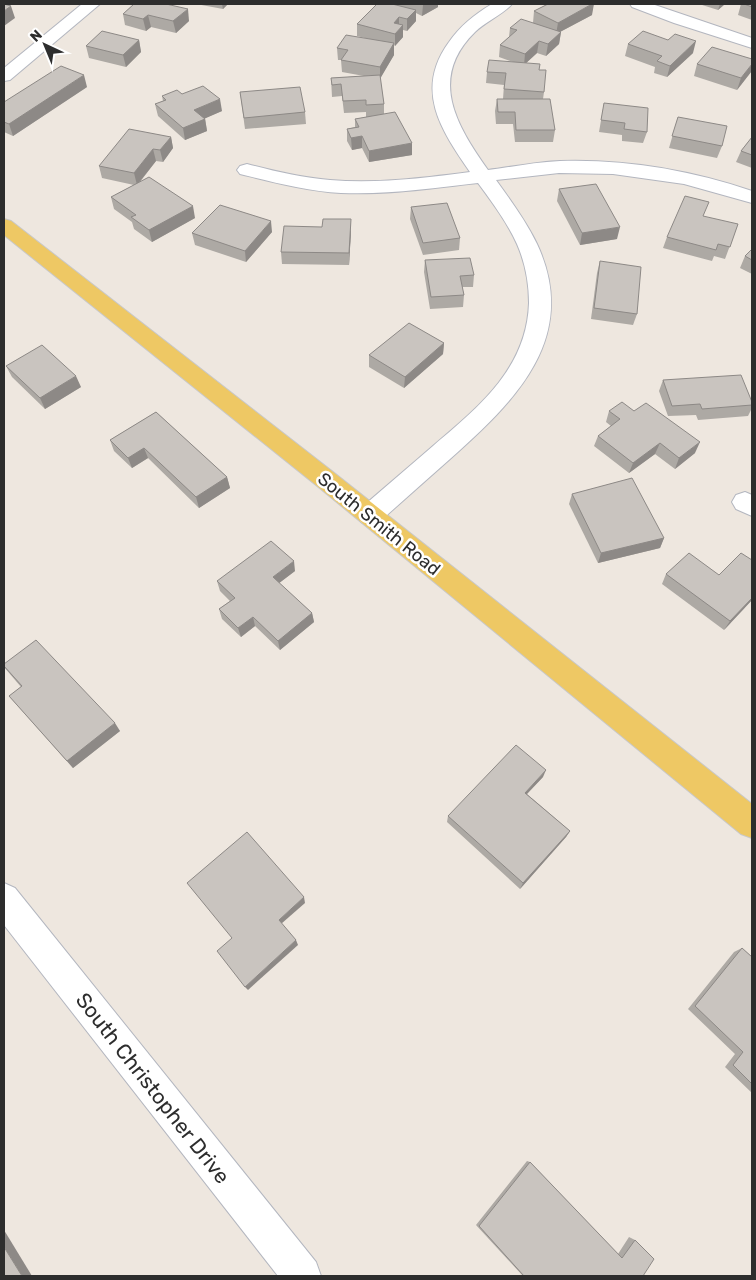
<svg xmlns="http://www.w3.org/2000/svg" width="756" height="1280" font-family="Rubik,sans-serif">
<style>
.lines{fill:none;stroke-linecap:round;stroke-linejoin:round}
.minor-casing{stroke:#b3b6bf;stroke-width:2}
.major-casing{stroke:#c8c8c8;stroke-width:2}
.minor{fill:#fff;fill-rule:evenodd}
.major{fill:#eec864;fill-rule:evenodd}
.wall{fill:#ada9a4}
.shaded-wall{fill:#8d8986}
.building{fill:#c9c4bf;stroke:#8d8986}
.labels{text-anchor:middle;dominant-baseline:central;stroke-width:5;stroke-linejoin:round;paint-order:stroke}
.street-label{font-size:18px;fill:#2d2d2d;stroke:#fff}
.near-street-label{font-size:21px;fill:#2d2d2d;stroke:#fff}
</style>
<rect width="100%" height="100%" fill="#eee7df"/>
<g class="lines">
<defs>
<g id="minor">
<polygon points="82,4 100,4 10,80 4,81 4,68"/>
<path d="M492 4H512C506 12 484 23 475 32 428 78 456 125 488 170 512 167 536 162 560 161 626 159 690 170 752 191V203L684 184 613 174 559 173 496 180C511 201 526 221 537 244 581 338 514 402 450 459 426 480 403 501 379 522L370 525 361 522 357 515 361 508C385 487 409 467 433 446 479 407 527 368 529 303 529 283 525 262 517 244 507 222 492 202 478 183 433 188 387 195 341 193 307 191 273 182 240 174L237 170 240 166 247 164C274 171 302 178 330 180 376 184 424 178 470 172 441 130 414 90 449 42 460 26 475 14 492 4Z"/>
<polygon points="630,4 652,4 752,38 752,48 674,23 632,7"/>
<polygon points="745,492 752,495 752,516 736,509 732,502 736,495"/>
<polygon points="4,883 15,888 316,1262 321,1276 278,1276 4,925"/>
</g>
<polygon id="major" points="4,219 11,221 333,472 752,804 752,838 741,834 316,485 4,235"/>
</defs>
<use href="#minor" class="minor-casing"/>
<use href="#major" class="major-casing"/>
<use href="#minor" class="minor"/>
<use href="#major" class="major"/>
</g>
<g class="wall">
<polygon points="134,4 189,21 176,33 151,27 146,31 125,25 123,14"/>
<polygon points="196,4 228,4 223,9"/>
<polygon points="395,4 438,4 438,7 422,16 416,13 416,21 407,31 403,30 403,37 395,46 394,45 394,55 380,78 384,104 384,114 412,155 369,162 362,148 352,150 347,141 347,129 355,127 355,119 366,117 366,112 344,113 342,96 332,97 331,78 364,76 342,72 341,60 338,60 337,48 373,40 357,36 357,24 398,5"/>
<polygon points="699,4 725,4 718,10"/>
<polygon points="741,4 752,4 752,20 738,15"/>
<polygon points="534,11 592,15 560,32 561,32 559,44 546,56 537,53 526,63 539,70 544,92 543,99 555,130 553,142 515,142 513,124 496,124 495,111 497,99 503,99 504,85 486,83 487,72 513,62 499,57 500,45 509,37 510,28 533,23"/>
<polygon points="139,40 141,52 126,67 89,58 86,46"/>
<polygon points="628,44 693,53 667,77 654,73 655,67 625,56"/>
<polygon points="697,64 751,72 737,90 694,76"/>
<polygon points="87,87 13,136 4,132 4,102"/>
<polygon points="240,92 305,112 306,124 245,129"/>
<polygon points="162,96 222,111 205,118 207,131 185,140 158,116 155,104 163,101"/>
<polygon points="604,103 647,132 643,143 622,141 622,135 599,132"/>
<polygon points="678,117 722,146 717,158 669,148"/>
<polygon points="171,137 173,148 163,162 156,161 140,182 195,218 152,242 134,229 132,222 114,209 111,197 134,185 102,178 99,166"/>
<polygon points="752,137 752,168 736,162 741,151"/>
<polygon points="559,189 617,239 580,245 557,201"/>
<polygon points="411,207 460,238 459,250 423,255 410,219"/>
<polygon points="738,224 725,259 714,256 712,261 663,248 667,237"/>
<polygon points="322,227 351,231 349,265 282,264 281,252"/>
<polygon points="272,232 246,262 195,245 192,233"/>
<polygon points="752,249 752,274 740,268 745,256"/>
<polygon points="425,260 474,275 473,287 462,287 464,295 463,307 430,309 424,272"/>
<polygon points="600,261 637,314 633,325 591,319 597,273"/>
<polygon points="444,343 443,354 404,388 369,367 369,355"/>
<polygon points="6,366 81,387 45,409 12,377"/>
<polygon points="663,380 752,402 752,408 748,416 698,420 696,415 668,416 659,391"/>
<polygon points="609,411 695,453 675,469 655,454 629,473 594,446 598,436 611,426 606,422"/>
<polygon points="156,412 227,477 230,488 199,508 148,458 132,468 114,451 110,440"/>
<polygon points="572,494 664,538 660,548 598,563 569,504"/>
<polygon points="295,571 279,583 312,613 314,622 280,650 255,626 241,637 222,619 219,609 230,601 220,591 217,581"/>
<polygon points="666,574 719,575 752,600 724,630 662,584"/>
<polygon points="4,667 120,731 73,768 9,696 21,687"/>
<polygon points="543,777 527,794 570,831 566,837 520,889 447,822 448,816"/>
<polygon points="742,948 752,957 752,1093 725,1067 735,1054 688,1009 734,952"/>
<polygon points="527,1161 530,1162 618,1254 629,1237 635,1240 643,1276 523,1276 476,1225"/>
</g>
<g class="shaded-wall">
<polygon points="222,4 228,4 223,9"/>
<polygon points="424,4 438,4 438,7 422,16 423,5"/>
<polygon points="592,4 594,4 592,15 556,34 558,23"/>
<polygon points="720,4 725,4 718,10"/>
<polygon points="11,6 15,18 4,26 4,11"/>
<polygon points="188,9 189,21 176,33 173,21"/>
<polygon points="416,10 416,21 407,31 407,19"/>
<polygon points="148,15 151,27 146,31 143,19"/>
<polygon points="399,17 399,29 394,23"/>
<polygon points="403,25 403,37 395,46 395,34"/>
<polygon points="561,32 559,44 546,56 548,44"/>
<polygon points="139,40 141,52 126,67 123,55"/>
<polygon points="539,41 537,53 524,65 525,54"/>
<polygon points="696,41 693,53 667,77 670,66"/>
<polygon points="394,43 394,55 380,79 380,67"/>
<polygon points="752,64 752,69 751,72 737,90 741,78"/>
<polygon points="84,75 87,87 13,136 9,124"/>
<polygon points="220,99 222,111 197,122 194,110"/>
<polygon points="205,119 207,131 185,140 183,128"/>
<polygon points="362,136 362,148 352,150 351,138"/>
<polygon points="171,137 173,148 163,162 160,150"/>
<polygon points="412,143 412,155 369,162 369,151"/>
<polygon points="153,149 156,161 137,185 134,173"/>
<polygon points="193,206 195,218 152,242 149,230"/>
<polygon points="351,219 351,231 349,265 349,253"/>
<polygon points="271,221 272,232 246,262 245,251"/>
<polygon points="620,227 617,239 580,245 582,233"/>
<polygon points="444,343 443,354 404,388 405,377"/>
<polygon points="76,376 81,387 45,409 40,398"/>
<polygon points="700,442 695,453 675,469 679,458"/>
<polygon points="660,443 655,454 629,473 633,463"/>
<polygon points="144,448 148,458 132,468 128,458"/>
<polygon points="227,477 230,488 199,508 196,497"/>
<polygon points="664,538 660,548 598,563 601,553"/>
<polygon points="294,561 295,571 274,587 273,577"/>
<polygon points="752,598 752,600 724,630 730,621"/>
<polygon points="312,613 314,622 280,650 278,641"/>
<polygon points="253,617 255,626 241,637 238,628"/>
<polygon points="115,723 120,731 73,768 67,761"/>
<polygon points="546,770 543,777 522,799 525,793"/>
<polygon points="570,831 566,837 520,889 523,883"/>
<polygon points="304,897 305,903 281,924 279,920"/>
<polygon points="296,940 298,945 248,990 245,987"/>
<polygon points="4,1230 32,1276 22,1276 4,1247"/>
</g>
<g class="building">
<polygon points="4,4 11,6 4,11"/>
<polygon points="134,4 166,4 188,9 173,21 148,15 143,19 123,14"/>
<polygon points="377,4 392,4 416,10 407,19 399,17 394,23 403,25 395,34 357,24"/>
<polygon points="548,4 592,4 558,23 534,11"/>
<polygon points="744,4 752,4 752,7"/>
<polygon points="521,19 561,32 548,44 539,41 525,54 500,45 517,30 510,28"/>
<polygon points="102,31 139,40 123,55 86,46"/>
<polygon points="643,31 668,40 675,34 696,41 670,66 657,61 662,56 628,44"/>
<polygon points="346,35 394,43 380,67 341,60 348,50 337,48"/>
<polygon points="712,47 752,59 752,64 741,78 697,64"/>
<polygon points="489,60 540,64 539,70 546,70 544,92 504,89 506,73 487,72"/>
<polygon points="61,66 84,75 9,124 4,122 4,102"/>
<polygon points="380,75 384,104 366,105 366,100 343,101 341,84 332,85 331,78"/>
<polygon points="203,86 220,99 194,110 205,119 183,128 155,104 166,100 162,96 177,90 182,94"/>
<polygon points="300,87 305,112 244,118 240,92"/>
<polygon points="497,99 550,99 555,130 516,130 515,112 498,112"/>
<polygon points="604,103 648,108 647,132 624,129 625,123 601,120"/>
<polygon points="395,112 412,143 369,151 362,136 351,138 347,129 359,127 355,119"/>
<polygon points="678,117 727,126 722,146 672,136"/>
<polygon points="129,129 171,137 160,150 153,149 134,173 99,166"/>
<polygon points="752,137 752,155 741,151"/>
<polygon points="149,177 193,206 149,230 131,217 136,215 111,197"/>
<polygon points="596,184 620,227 582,233 559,189"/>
<polygon points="685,196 709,202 703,216 738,224 730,247 718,244 716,250 667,237"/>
<polygon points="447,203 460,238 423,243 411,207"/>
<polygon points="220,205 271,221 245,251 192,233"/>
<polygon points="323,219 351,219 349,253 281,252 284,226 322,227"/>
<polygon points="752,249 752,260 745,256"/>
<polygon points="470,258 474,275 460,276 464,295 431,297 425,260"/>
<polygon points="600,261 641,267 637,314 594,308"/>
<polygon points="409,323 444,343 405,377 369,355"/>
<polygon points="42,345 76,376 40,398 6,366"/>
<polygon points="741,375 752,402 752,405 702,409 700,404 672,406 663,380"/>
<polygon points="622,402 634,411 646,403 700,442 679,458 660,443 633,463 598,436 620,419 609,411"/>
<polygon points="156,412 227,477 196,497 144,448 128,458 110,440"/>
<polygon points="632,478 664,538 601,553 572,494"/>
<polygon points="271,541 294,561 273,577 312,613 278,641 253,617 238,628 219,609 235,598 217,581"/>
<polygon points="689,553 719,575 741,553 752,560 752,598 730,621 666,574"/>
<polygon points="36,640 115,723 67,761 9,696 22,686 4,666 4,664"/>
<polygon points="516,745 546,770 525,793 570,831 523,883 448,816"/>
<polygon points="247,832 304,897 279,920 296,940 245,987 217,951 232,938 187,883"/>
<polygon points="742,948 752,957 752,1084 733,1065 743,1052 695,1006"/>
<polygon points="530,1162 622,1258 635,1240 654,1259 643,1276 524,1276 479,1226"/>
<polygon points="4,1247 22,1276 4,1276"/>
</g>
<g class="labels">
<g class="street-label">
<text transform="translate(379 524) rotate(39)">South Smith Road</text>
</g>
<g class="near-street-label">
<text transform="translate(153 1088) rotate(52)">South Christopher Drive</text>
</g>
</g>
<rect width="756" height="1280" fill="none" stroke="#2d2d2d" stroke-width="10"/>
<g transform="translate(45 45) rotate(316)" stroke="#ffffff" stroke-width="4" paint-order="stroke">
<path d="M0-4L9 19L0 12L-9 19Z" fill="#2d2d2d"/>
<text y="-8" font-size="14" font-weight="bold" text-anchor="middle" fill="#2d2d2d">N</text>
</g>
</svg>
